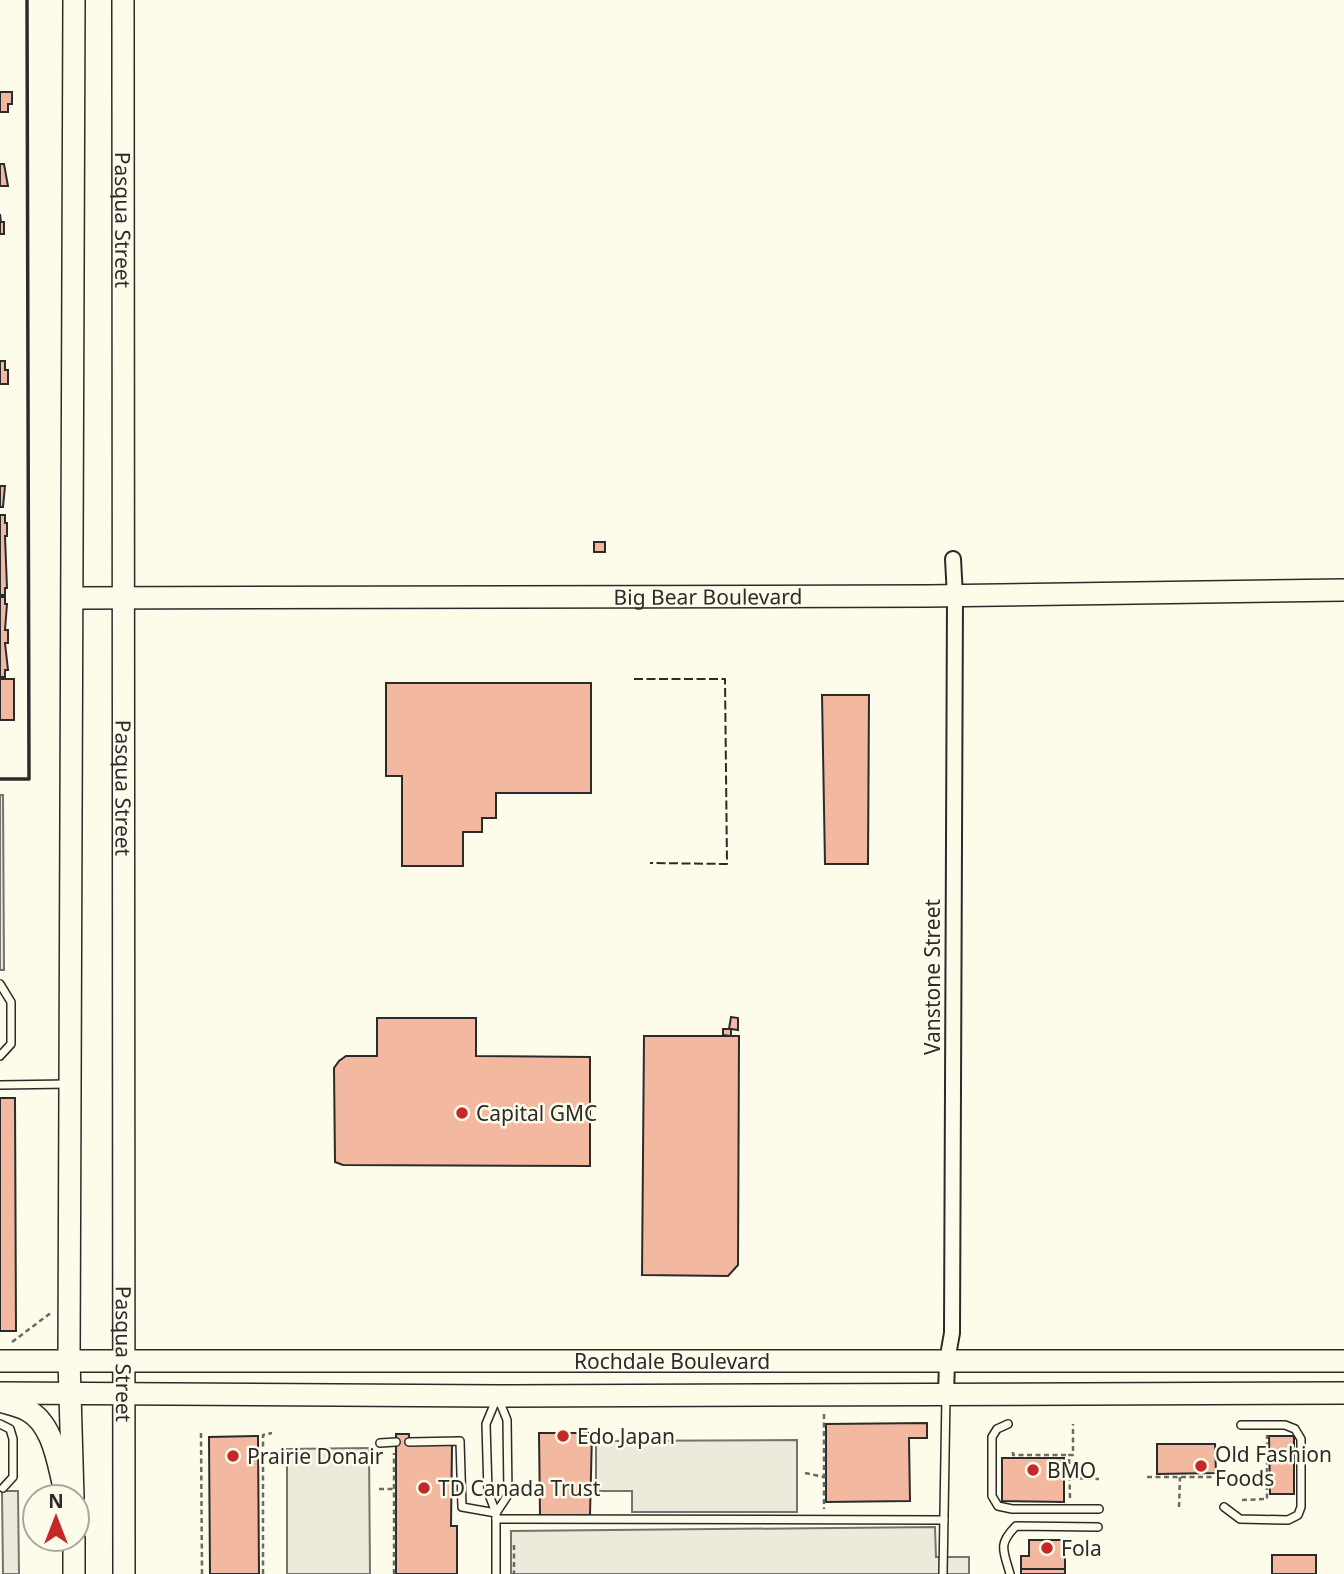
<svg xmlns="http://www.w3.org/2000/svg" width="1344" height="1574" font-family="'Noto Sans',sans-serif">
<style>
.parking{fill:#eceadb;stroke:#74746e;stroke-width:2}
.building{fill:#f2b8a0;stroke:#2b2b2b;stroke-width:2}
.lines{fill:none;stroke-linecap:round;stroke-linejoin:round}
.lane-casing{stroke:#2b2b2b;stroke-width:10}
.street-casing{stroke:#2b2b2b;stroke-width:18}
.secondary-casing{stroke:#2b2b2b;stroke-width:24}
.path{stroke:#6a6964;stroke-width:2.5;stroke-dasharray:5 3.5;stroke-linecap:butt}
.lane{stroke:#fdfbea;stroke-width:7}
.street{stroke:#fdfbea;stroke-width:14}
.secondary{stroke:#fdfbea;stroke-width:21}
.fence{stroke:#2b2b2b;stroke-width:2;stroke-dasharray:9 3.5;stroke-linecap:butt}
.wall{stroke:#2b2b2b;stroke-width:3.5}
.poi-dot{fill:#c62828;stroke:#fdfbea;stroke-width:2.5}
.labels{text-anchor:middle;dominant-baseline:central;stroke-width:5;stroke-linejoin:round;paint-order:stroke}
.street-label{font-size:21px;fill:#2b2b2b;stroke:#fdfbea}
.poi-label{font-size:21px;fill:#2b2b2b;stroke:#fdfbea;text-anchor:start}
</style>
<rect width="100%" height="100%" fill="#fdfbea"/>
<g class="parking">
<polygon points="0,795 3,795 4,970 0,970"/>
<polygon points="797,1440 797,1512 632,1512 632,1491 596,1491 596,1441"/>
<polygon points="369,1448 370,1574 287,1574 287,1449"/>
<polygon points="2,1491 18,1491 19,1574 3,1574"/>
<polygon points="935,1527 936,1557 969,1557 969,1574 511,1574 511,1531"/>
</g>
<g class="building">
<polygon points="0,92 12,92 12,104 8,104 8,112 0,112"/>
<polygon points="0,164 4,164 8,186 0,186"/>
<polygon points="0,214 1,222 4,222 4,234 0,234"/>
<polygon points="0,361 5,361 5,370 8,370 8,384 0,384"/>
<polygon points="0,486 5,486 3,507 0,507"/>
<polygon points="0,515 5,515 5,523 7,523 7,536 5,536 7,588 5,588 5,595 0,595"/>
<rect x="594" y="542" width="11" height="10"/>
<polygon points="0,597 5,597 5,604 7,604 5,630 8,630 8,643 5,643 8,670 5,670 5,677 0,677"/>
<rect x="0" y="679" width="14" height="41"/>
<polygon points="386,683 591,683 591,793 496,793 496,818 482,818 482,832 463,832 463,866 402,866 402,776 386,776"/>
<polygon points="822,695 869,695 868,864 825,864"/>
<polygon points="731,1017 738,1018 738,1030 731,1029 731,1036 723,1035 723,1029 729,1029"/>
<polygon points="377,1018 476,1018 476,1056 590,1057 590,1166 343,1165 335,1162 334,1068 339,1061 346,1056 377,1056"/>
<polygon points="644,1036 739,1036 738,1265 728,1276 642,1275"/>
<polygon points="0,1098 15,1098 16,1331 0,1331"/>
<polygon points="927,1423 927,1438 909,1438 910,1501 826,1502 826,1424"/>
<polygon points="539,1433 592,1433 590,1515 540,1515"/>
<polygon points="396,1434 409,1434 409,1445 452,1445 451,1526 457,1526 457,1574 396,1574"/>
<polygon points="258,1436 259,1574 210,1574 209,1437"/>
<polygon points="1269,1436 1294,1436 1294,1494 1270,1494"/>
<polygon points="1157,1444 1215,1444 1216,1473 1157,1474"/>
<polygon points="1002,1458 1064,1458 1064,1502 1002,1501"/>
<polygon points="1029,1540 1065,1540 1065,1574 1021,1574 1021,1556 1029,1556"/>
<polygon points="1029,1540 1065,1540 1065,1569 1021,1569 1021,1556 1029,1556"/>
<rect x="1272" y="1555" width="44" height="19"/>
<rect x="1021" y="1569" width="44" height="5"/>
</g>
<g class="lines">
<defs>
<g id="lane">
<polyline points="0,984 11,1002 11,1044 0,1056"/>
<polyline points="0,1085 69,1084"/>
<polyline points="0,1424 10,1429 13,1439 13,1477 3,1488"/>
<polyline points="1008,1424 997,1429 992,1437 992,1496 998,1506 1012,1509 1099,1509"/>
<polyline points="409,1442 460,1441 462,1507 496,1513"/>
<polyline points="380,1443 396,1442"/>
<polyline points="1224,1507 1240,1519 1288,1520 1298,1515 1301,1507 1301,1439 1295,1429 1285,1425 1241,1425"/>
<polyline points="496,1513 508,1495 507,1420 499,1400"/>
<polyline points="496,1519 944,1520"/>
<polyline points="496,1574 496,1513 488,1492 486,1424 496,1400"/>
<polyline points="943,1574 946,1396"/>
<path d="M1010 1574C1004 1551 997 1545 1016 1526L1098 1527"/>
</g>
<polyline id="street" points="946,1395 947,1361 952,1333 955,596 953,559"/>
<g id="secondary">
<path id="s1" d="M123 0 124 1574"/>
<path id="s2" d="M73 598 928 596 1344 590"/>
<path id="s3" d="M0 1361H1344"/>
<polyline points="0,1393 498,1396 1344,1393"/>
<path d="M0 1401C9 1404 19 1406 27 1410 54 1424 58 1465 65 1491"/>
<polyline points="73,1497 69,1360 74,0"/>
<polyline points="74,1574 74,1539"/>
</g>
</defs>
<use href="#lane" class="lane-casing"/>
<use href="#street" class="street-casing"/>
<use href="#secondary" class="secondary-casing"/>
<g class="path">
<polyline points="12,1342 52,1312"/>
<polyline points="824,1414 824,1509"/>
<polyline points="201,1433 202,1574"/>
<polyline points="1013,1452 1013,1455 1069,1455"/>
<polyline points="805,1473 824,1477"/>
<polyline points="1147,1477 1218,1477"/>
<polyline points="1070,1478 1099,1479"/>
<polyline points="379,1489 393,1489"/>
<polyline points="1070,1498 1069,1455 1073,1455 1073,1424"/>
<polyline points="1242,1500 1267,1499 1267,1435"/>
<polyline points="1179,1507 1180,1477"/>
<polyline points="514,1545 514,1574"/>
<polyline points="263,1574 263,1435 272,1433"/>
<polyline points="394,1574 394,1453"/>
</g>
<use href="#lane" class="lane"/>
<use href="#street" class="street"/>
<use href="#secondary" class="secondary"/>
<polyline class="fence" points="634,679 725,679 727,864 650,863"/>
<polyline class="wall" points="0,779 29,779 27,0"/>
</g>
<g class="poi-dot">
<circle cx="462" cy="1113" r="7"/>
<circle cx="563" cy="1436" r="7"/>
<circle cx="233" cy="1456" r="7"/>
<circle cx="1201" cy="1466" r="7"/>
<circle cx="1033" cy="1470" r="7"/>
<circle cx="424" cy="1488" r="7"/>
<circle cx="1047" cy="1548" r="7"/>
</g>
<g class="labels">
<g class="street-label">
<text stroke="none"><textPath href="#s1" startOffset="220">Pasqua Street</textPath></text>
<text stroke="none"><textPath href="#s2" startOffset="635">Big Bear Boulevard</textPath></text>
<text stroke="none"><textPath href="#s1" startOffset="788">Pasqua Street</textPath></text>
<text transform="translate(932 977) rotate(-90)">Vanstone Street</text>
<text stroke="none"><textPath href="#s1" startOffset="1354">Pasqua Street</textPath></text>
<text stroke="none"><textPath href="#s3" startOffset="672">Rochdale Boulevard</textPath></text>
</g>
<g class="poi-label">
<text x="476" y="1113">Capital GMC</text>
<text x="577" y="1436">Edo Japan</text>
<text x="1215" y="1454">Old Fashion<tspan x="1215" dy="24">Foods</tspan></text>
<text x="247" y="1456">Prairie Donair</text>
<text x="1047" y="1470">BMO</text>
<text x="438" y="1488">TD Canada Trust</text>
<text x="1061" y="1548">Fola</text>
</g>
</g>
<g transform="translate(56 1518)"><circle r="33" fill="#fdfbea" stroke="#a9a89e" stroke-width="2"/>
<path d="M0-5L12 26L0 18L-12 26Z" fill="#c62828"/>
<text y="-10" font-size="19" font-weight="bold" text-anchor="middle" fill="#2b2b2b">N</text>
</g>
</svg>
